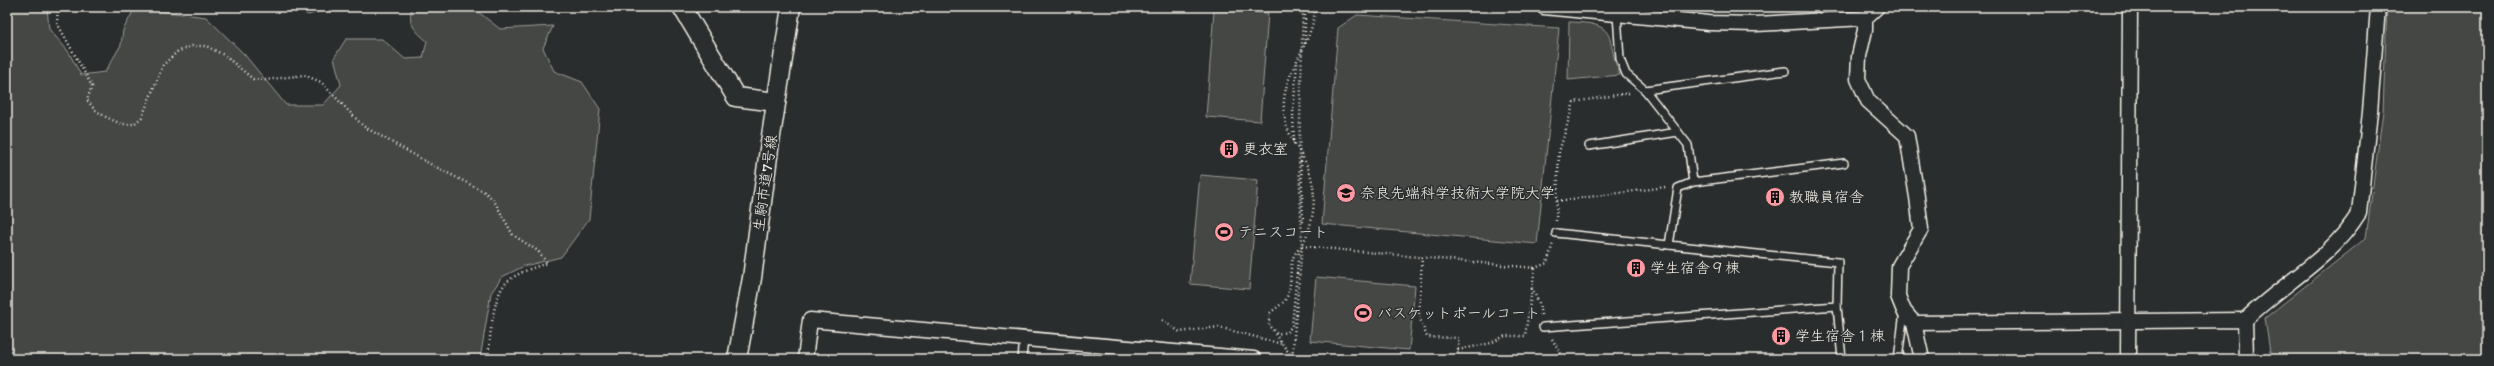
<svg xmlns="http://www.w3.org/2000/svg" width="2494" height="366" font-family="Itim,'Klee One',sans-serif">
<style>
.green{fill:#444645;stroke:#9c9c96}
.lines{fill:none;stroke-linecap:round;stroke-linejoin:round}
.service-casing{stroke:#f4f1e8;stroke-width:10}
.minor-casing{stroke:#f4f1e8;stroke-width:17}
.tertiary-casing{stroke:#f4f1e8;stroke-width:21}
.path{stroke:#f4f1e8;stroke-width:2.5;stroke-dasharray:1 3;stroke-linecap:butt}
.service{stroke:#2a2d2e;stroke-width:7}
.minor{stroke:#2a2d2e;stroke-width:14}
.tertiary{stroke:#2a2d2e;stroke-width:18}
.labels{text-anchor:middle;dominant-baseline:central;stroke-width:3;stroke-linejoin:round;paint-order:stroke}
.poi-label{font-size:15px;fill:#f4f1e8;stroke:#2a2d2e;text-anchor:start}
.street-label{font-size:15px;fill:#f4f1e8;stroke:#2a2d2e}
</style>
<rect width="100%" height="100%" fill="#2a2d2e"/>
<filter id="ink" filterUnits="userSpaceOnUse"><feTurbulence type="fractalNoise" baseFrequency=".025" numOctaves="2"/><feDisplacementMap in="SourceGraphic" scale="8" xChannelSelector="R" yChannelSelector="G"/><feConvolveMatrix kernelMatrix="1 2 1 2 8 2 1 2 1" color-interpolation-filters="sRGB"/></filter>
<g filter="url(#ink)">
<g class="green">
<path d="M7 7H47L49 29 68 51 81 75 105 72 121 45 123 30 135 8 206 17 244 54 286 105H323L341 85 334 58 346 39H382L405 59 423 58 427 41C415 31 407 23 412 7H477V11L500 29 553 26 543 48 554 71 582 82 600 109 589 219 561 257 524 266 502 277 491 293 480 359H7Z"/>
<polygon points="294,7 335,7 308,15"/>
<polygon points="2387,7 2487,7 2487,359 2271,359 2265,318 2366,238 2383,111"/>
<polygon points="1214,10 1268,13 1260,121 1206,117"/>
<polygon points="1357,15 1559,28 1537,244 1322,224 1338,28"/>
<path d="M1569 22C1622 23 1604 38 1620 75L1568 80Z"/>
<polygon points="1200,175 1258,180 1249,289 1190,284"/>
<polygon points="1316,277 1415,286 1409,350 1310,341"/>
</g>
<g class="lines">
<defs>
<g id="service">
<polyline points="1617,14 1620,59 1626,74 1645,90 1688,145 1693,182 1678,188 1669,245 1838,262 1837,306 1842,359"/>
<polyline points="1645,90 1785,71"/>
<polyline points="1589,146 1678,132"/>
<polyline points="1693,182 1844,163"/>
<polyline points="1556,233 1669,245"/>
<polyline points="1543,327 1837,306"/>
<polyline points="1022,359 1024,338"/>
<polyline points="1898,359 1904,312"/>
</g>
<g id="minor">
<polyline points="1544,7 1709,23 1756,24 1865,18"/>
<polyline points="1877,7 1865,18 1865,30 1859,56 1858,79 1868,101 1907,136 1917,197 1921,229 1899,266 1898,296 1904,311 1914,323 1922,359"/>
<path d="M2245 320C2284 282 2329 261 2359 213L2370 112 2378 7"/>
<polyline points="1914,323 2245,320 2246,359"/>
<polyline points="805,359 810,320 1254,359"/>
<polyline points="2128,359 2130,7"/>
</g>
<g id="tertiary">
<polyline points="682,7 736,97 776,102"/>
<polyline points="737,359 752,278 769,149 791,7"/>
</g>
</defs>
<use href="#service" class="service-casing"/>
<use href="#minor" class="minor-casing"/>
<use href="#tertiary" class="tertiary-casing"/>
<g class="path">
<path d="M58 7 57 23 92 86 87 100 94 109 104 116 121 124H134L142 117 163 65 177 52 191 46H206L224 55 253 79 265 80 304 75 321 82 363 126 432 165 483 191 493 199 513 235 538 251 547 263C533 268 515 273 505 284 492 299 490 339 488 359"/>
<polyline points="1305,7 1305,44"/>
<polyline points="1294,144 1293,113 1297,63"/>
<polyline points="1301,157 1303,224"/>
<polyline points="1557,201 1666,187"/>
<polyline points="1556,221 1559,152 1574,102 1629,93"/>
<polyline points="1302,246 1535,268"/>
<path d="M1299 249 1292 326 1287 332 1277 334 1269 326V314C1276 307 1285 304 1288 294 1293 279 1287 260 1299 249Z"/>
<path d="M1299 250C1313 229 1318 197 1310 174 1303 150 1285 138 1284 110 1281 72 1314 45 1315 7"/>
<polyline points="1422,257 1419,316 1427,337 1459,338 1457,359"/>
<polyline points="1541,315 1539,303 1532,288 1535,268 1547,263 1553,243"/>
<polyline points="1162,320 1180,332 1218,327 1282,344"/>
<polyline points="1275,334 1292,357"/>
<polyline points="1552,339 1564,359"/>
<polyline points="1458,350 1491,343 1505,336 1525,336 1532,289"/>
<polyline points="1292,359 1302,246 1299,157 1303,7"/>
</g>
<use href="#service" class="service"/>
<use href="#minor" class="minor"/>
<use href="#tertiary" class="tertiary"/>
</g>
</g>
<defs>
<symbol id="building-disc" viewBox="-11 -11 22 22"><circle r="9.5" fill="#ff9aa2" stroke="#2a2d2e"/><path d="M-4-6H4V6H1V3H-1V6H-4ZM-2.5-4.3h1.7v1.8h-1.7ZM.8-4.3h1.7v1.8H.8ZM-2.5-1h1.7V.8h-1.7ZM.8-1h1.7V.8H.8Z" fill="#111"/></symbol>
<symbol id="university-disc" viewBox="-11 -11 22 22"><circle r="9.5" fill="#ff9aa2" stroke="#2a2d2e"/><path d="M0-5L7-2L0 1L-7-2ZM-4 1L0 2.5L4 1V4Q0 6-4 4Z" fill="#111"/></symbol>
<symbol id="stadium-disc" viewBox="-11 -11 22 22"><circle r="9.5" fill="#ff9aa2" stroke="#2a2d2e"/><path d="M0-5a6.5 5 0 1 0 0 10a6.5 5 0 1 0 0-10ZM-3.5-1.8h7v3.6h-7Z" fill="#111"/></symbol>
</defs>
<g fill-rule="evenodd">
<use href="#building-disc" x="1218" y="138" width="22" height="22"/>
<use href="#university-disc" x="1335" y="182" width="22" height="22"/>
<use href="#building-disc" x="1764" y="186" width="22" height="22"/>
<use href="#stadium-disc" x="1213" y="221" width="22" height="22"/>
<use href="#building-disc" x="1625" y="257" width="22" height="22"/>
<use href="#stadium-disc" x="1352" y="302" width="22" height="22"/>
<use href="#building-disc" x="1770" y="325" width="22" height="22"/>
</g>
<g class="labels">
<g class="poi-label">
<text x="1243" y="149">更衣室</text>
<text x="1360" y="193">奈良先端科学技術大学院大学</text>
<text x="1789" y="197">教職員宿舎</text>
<text x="1238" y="232">テニスコート</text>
<text x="1650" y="268">学生宿舎９棟</text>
<text x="1377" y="313">バスケットボールコート</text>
<text x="1795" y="336">学生宿舎１棟</text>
</g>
<g class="street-label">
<text transform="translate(765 183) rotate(-82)">生駒市道7号線</text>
</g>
</g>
<rect width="2494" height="366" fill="none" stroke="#2a2d2e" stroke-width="24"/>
<rect x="12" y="12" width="2470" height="342" fill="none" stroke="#f4f1e8" stroke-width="1.5" filter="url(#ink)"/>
</svg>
